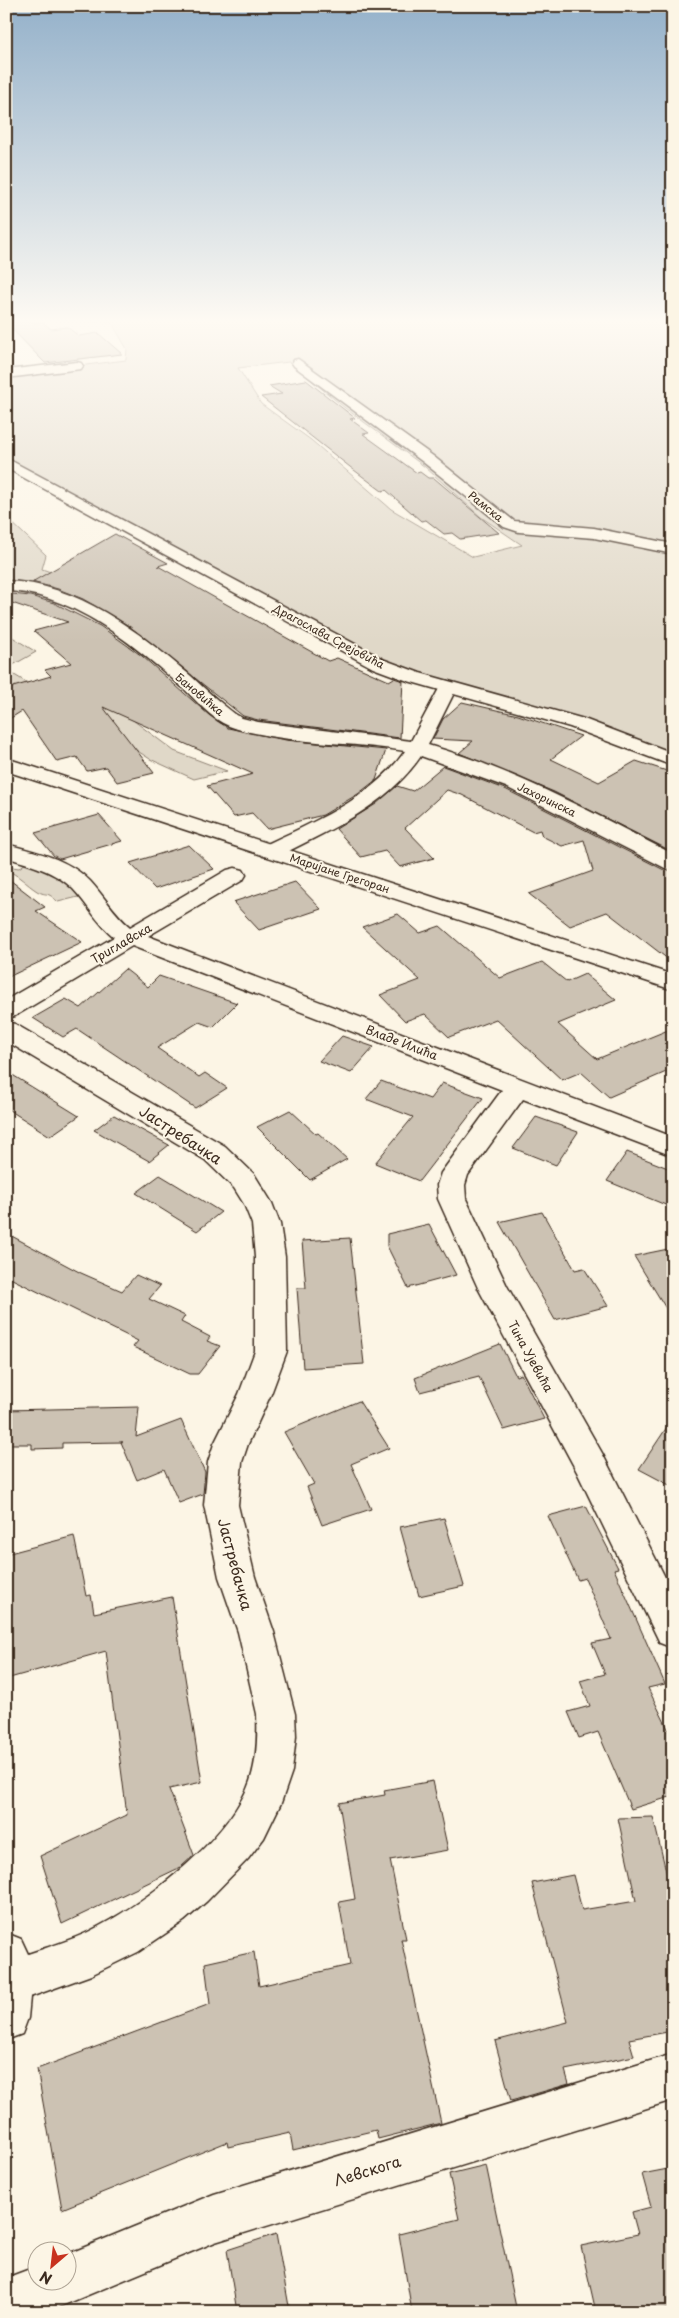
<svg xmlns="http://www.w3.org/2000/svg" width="679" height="2318" font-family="'Playpen Sans',sans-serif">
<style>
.green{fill:#e0d8c8;stroke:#8e8173;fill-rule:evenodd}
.building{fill:#ccc2b3;stroke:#3b2a1e}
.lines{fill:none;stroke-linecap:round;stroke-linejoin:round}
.street-casing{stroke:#3b2a1e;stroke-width:3}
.secondary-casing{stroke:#3b2a1e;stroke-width:3}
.street{fill:#fcf5e5;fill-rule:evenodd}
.secondary{fill:#fcf5e5;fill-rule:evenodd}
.labels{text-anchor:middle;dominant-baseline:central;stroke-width:4;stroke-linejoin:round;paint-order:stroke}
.far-street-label{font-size:11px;fill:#3b2a1e;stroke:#fcf5e5}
.street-label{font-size:12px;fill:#3b2a1e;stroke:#fcf5e5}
.near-street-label{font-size:15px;fill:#3b2a1e;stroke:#fcf5e5}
</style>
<rect width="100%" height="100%" fill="#fcf5e5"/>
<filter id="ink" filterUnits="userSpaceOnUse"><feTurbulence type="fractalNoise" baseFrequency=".02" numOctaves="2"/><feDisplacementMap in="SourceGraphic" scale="10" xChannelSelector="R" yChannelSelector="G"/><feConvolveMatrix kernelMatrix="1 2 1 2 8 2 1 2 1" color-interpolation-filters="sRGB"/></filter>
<g filter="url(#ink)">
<g class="green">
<path d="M6 318H673V756L585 721 412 670 381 658 6 459V375L126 360 127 349 112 323 53 320 6 326ZM289 362 345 408 425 467 481 517 522 545 473 557 391 509 311 440 261 404 238 368Z"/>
<polygon points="6,517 46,555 42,569 85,584 47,584 6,582"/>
<polygon points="6,633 36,652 6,669"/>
<polygon points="6,670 46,694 93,690 174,751 227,771 194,779 150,759 91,721 42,700 6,689"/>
<path d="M26 863C47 870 68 878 82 896L58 902C46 890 48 897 37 891 26 884 19 875 6 870V866L19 868Z"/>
</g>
<g class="building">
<polygon points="6,318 24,318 35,323 42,322 51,329 67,327 79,336 98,333 122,354 45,363 6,323"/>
<polygon points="306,380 355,418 350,419 369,433 363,434 417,473 420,472 428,478 434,478 499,533 460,539 452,533 444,534 426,520 421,521 386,490 382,491 350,467 261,397 282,394 269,386"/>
<polygon points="115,534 168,563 158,566 328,661 337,658 389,681 394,678 403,681 400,738 258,720 243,716 129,626 83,599 58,589 32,582"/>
<polygon points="12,594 30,596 54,603 100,626 142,656 209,715 228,728 286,740 386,750 376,780 358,794 323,815 267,829 252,813 234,817 207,786 253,774 103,707 154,773 117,782 106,767 87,771 77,757 57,762 22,711 6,721 6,689 51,676 45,670 71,663 34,631 68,622 6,601 6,597"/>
<polygon points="462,702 518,715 581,736 551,759 599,782 636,761 673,773 673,852 554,792 459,753 473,741 433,739 443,719"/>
<polygon points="443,766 505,789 664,870 673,871 673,963 607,912 570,926 529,894 593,871 584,840 562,846 542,836 540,830 533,832 462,795 447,790 405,828 434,858 400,867 385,851 361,857 336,829 376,804 397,786 413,791"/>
<polygon points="99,815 122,841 60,859 54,856 35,833"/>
<polygon points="189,845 214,869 155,889 130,863"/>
<polygon points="6,877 45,907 36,911 82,942 6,978"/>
<polygon points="295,882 321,909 259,930 233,902"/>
<polygon points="398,914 420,933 440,926 500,978 542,962 567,982 585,974 616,1000 558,1024 597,1059 673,1028 673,1069 609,1097 581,1072 562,1080 496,1019 449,1037 425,1014 405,1021 380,995 420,980 362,927"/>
<polygon points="125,969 148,987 159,976 237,1003 213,1027 199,1022 157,1048 199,1077 205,1073 227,1088 195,1108 77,1029 63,1037 33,1018 66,999 81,1008"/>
<polygon points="342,1036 374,1047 351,1073 319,1061"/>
<polygon points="6,1071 79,1116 50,1136 6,1108"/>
<polygon points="381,1081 430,1099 442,1083 483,1098 419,1181 375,1163 413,1117 366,1099"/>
<polygon points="290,1110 316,1134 318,1133 347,1159 310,1180 257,1127"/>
<polygon points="114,1115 169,1145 149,1161 94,1130"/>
<polygon points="536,1117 578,1132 556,1165 513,1148"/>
<polygon points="627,1152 673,1170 673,1208 607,1181"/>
<polygon points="160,1175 175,1184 221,1212 197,1231 136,1193"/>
<polygon points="542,1212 575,1270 584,1268 608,1306 555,1320 499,1222"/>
<polygon points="429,1224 456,1275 408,1288 387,1246 387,1234"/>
<polygon points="6,1233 81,1273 122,1291 136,1275 160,1286 149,1299 185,1316 181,1322 210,1337 207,1341 220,1346 198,1374 190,1374 133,1347 138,1341 6,1276"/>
<polygon points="350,1238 364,1364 303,1368 297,1288 306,1288 302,1241"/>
<polygon points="673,1248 673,1320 634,1256"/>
<polygon points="500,1344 516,1376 521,1374 544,1419 504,1430 479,1377 420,1392 415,1378"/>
<polygon points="359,1401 389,1448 351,1464 371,1509 322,1525 307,1487 314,1484 284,1432"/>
<polygon points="139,1407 136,1437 181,1420 205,1472 203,1494 179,1503 164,1469 137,1480 121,1442 123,1442 62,1443 62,1448 32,1449 32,1444 6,1444 6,1410"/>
<polygon points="673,1418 673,1487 639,1469"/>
<polygon points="586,1506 618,1568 614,1569 665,1684 648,1688 673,1739 673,1796 631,1809 598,1732 579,1738 568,1712 590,1706 580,1681 605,1674 592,1643 611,1639 585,1578 578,1580 548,1516"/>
<polygon points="444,1518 464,1586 419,1596 400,1527"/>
<polygon points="74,1536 86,1596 91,1595 94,1613 172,1597 202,1782 169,1789 194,1855 181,1867 62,1924 40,1856 127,1815 106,1651 6,1679 6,1554"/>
<polygon points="433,1781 448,1850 390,1860 406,1939 401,1939 441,2123 378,2139 376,2130 293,2150 290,2133 228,2147 227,2142 62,2209 37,2069 210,2004 205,1963 254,1952 259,1986 350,1965 339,1902 355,1899 339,1803 385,1795 384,1790"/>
<polygon points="653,1817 673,1900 673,2031 629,2039 634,2056 565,2070 569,2084 511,2101 495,2041 568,2022 532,1883 573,1875 582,1910 636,1901 618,1818"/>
<polygon points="486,2165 517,2312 412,2312 399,2234 459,2219 449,2174"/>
<polygon points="673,2168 673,2308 654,2312 596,2312 581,2246 638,2234 632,2212 651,2207 642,2174"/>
<polygon points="276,2234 290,2312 237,2312 227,2250"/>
</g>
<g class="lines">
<defs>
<g id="street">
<polygon points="298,359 433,456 514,521 594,528 673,544 673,554 594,538 519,532 504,527 423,462 294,366 292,363 294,360"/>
<polygon points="77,362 81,363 83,366 81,369 6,378 6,370"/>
<path d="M6 581C77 583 139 632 191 676 205 689 219 702 235 714L242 718 258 722 411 741 442 683H454L457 687 428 745C515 770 593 813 673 854V869L665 868 506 787 421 756C387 806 331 829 279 856L271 857 263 856 260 851 263 846C313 822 372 799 405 751 360 743 314 744 269 736 256 733 241 731 229 726 211 719 196 700 182 687 134 645 73 593 6 591Z"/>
<path d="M6 844C34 851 69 859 90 881 104 896 114 914 130 927L227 870 235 868 243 870 246 875 243 880 148 936 673 1137V1156L523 1099 468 1175 465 1185 466 1199 507 1286 602 1453 673 1593V1648L660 1643 577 1472 478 1288 438 1199 437 1185 441 1173 502 1090 132 946 15 1016 6 1019V1000L114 937C97 923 88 905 73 889 55 871 30 865 6 857Z"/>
<path d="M6 1022 15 1024 225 1146 254 1174 272 1203 280 1224 285 1257 287 1351 271 1394 248 1444 242 1462 238 1505 255 1577 274 1632 295 1714 296 1736 292 1771 281 1803 264 1838 248 1859 207 1901 184 1921 138 1952 91 1975 30 1997 28 2018 22 2034 6 2040V1933L21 1939 28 1954C48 1947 69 1941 88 1932 142 1906 222 1845 247 1789 257 1766 258 1739 257 1714L238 1632 219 1577 204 1505 208 1462 214 1444 239 1394 255 1351V1257L252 1224 244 1204 234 1188 205 1160 6 1041Z"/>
<polygon points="673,2054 673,2100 215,2242 47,2312 6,2312 6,2278 38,2266 38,2280 68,2280 68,2254 214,2194"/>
</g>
<g id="secondary">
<polygon points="666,318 673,318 673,322"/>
<polygon points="6,458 385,660 420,673 584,719 673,753 673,766 570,727 408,681 373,668 6,468"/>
<polygon points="6,758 673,975 673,990 6,771"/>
</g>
</defs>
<use href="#street" class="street-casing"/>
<use href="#secondary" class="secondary-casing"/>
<use href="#street" class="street"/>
<use href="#secondary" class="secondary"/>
</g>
</g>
<linearGradient id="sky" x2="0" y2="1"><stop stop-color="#94b1ca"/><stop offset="0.5" stop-color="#fefaf3"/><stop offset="1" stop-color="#fefaf3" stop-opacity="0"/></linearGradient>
<rect width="679" height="642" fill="url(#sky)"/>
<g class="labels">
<g class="far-street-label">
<text transform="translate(486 506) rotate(39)">Рамска</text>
<text transform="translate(329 636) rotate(28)">Драгослава Срејовића</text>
<text transform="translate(200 694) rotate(40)">Бановићка</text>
<text transform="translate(547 799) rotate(26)">Јахоринска</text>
<text transform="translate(340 873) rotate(18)">Маријане Грегоран</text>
</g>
<g class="street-label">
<text transform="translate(121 943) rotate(-30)">Триглавска</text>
<text transform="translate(402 1042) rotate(21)">Владе Илића</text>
<text transform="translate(531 1356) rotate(61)">Тина Ујевића</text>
</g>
<g class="near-street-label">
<text transform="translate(181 1134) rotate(33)">Јастребачка</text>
<text transform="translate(236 1564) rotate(75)">Јастребачка</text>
<text transform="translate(367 2170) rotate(-17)">Левскога</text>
</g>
</g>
<rect width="679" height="2318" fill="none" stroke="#fcf5e5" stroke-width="25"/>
<rect x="12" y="12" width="654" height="2293" fill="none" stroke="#3b2a1e" stroke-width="2" filter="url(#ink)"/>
<g transform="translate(52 2266) rotate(208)"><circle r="24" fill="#fcf5e5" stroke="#afa495"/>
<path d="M0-4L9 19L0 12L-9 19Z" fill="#c8321e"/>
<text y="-8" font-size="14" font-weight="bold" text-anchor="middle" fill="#3b2a1e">N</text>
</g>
</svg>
